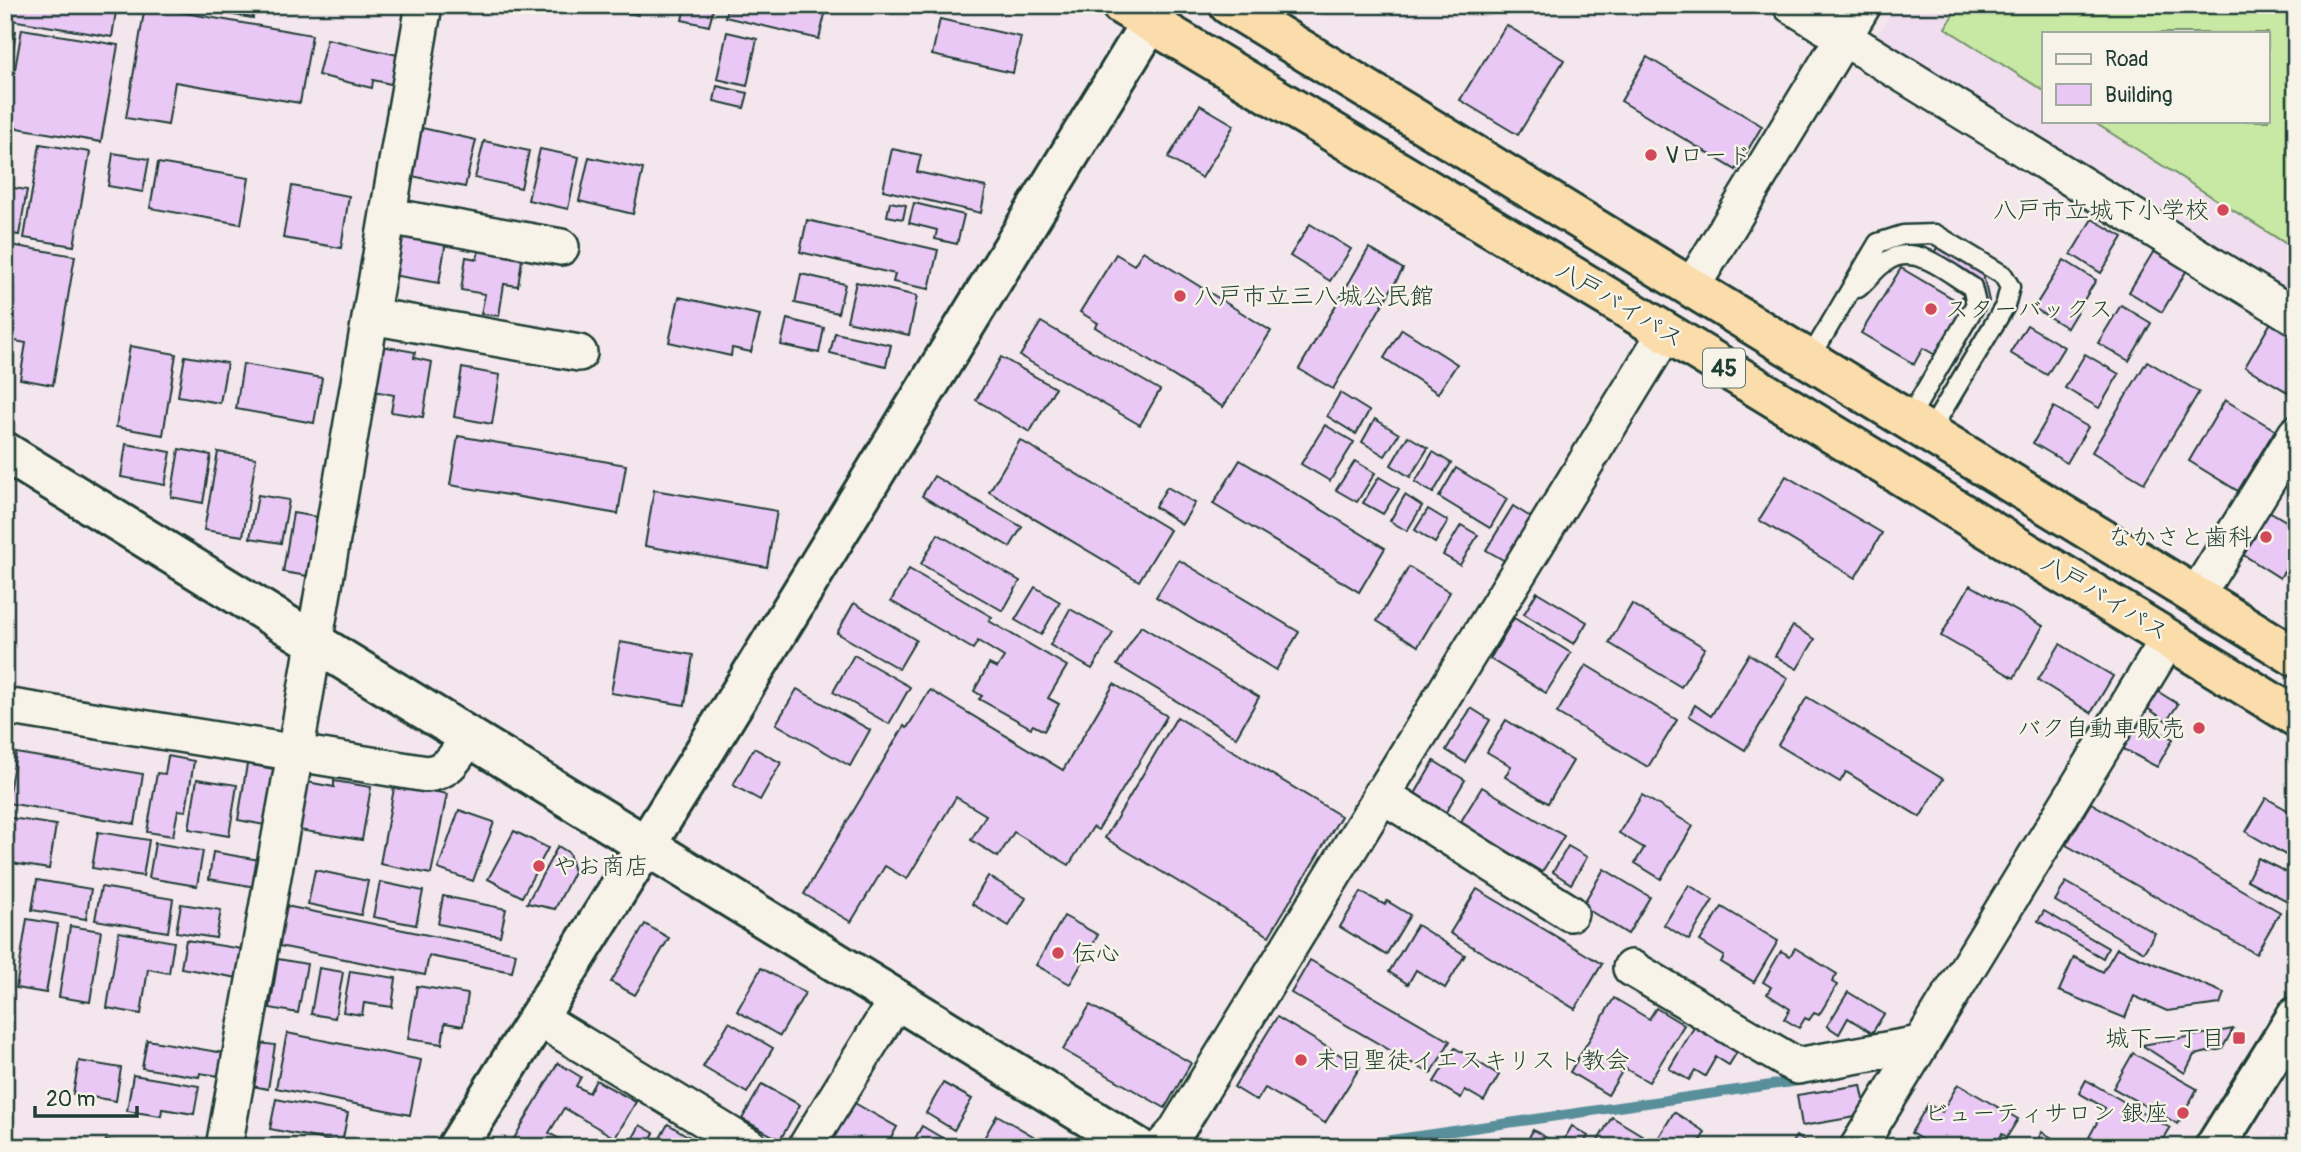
<svg xmlns="http://www.w3.org/2000/svg" width="2301" height="1152" font-family="Pangolin,'Klee One',sans-serif">
<style>
.built{fill:#f0ddef;fill-rule:evenodd}
.garden{fill:#c7e9a3;stroke:#73936c;stroke-width:2}
.lines{fill:none;stroke-linecap:round;stroke-linejoin:round}
.stream{stroke:#598f9b;stroke-width:10}
.building{fill:#e9c8f5;stroke:#1f3d34;stroke-width:2}
.service-casing{stroke:#1f3d34;stroke-width:23}
.minor-casing{stroke:#1f3d34;stroke-width:40}
.tertiary-casing{stroke:#1f3d34;stroke-width:44}
.trunk-casing{stroke:#1f3d34;stroke-width:44}
.service{stroke:#f7f3e8;stroke-width:18}
.minor{stroke:#f7f3e8;stroke-width:35}
.tertiary{stroke:#f7f3e8;stroke-width:38}
.trunk{stroke:#faddab;stroke-width:38}
.poi-dot{fill:#d1495b;stroke:#f7f3e8;stroke-width:2.5}
.labels{text-anchor:middle;dominant-baseline:central;stroke-width:5;stroke-linejoin:round;paint-order:stroke}
.shield{fill:#f7f3e8;stroke:#60746a;stroke-width:2}
.shield-label{font-size:23px;font-weight:bold;fill:#1f3d34}
.poi-label{font-size:24px;fill:#1f3d34;stroke:#f7f3e8;text-anchor:start}
.street-label{font-size:24px;fill:#1f3d34;stroke:#f7f3e8}
</style>
<rect width="100%" height="100%" fill="#f3e6ec"/>
<filter id="ink" filterUnits="userSpaceOnUse"><feTurbulence type="fractalNoise" baseFrequency=".0143" numOctaves="2"/><feDisplacementMap in="SourceGraphic" scale="14" xChannelSelector="R" yChannelSelector="G"/><feConvolveMatrix kernelMatrix="1 2 1 2 8 2 1 2 1" color-interpolation-filters="sRGB"/></filter>
<g filter="url(#ink)">
<path class="built" d="M1896 5H2296V300L1875 40ZM2044 33H2268V121H2044Z"/>
<polygon class="garden" points="1959,5 2296,5 2296,250 2092,121 2268,121 2268,33 2044,33 2044,91 1945,28"/>
<g class="lines">
<polyline class="stream" points="1343,1147 1805,1080"/>
</g>
<g class="building">
<polygon points="5,5 117,5 112,37 5,19"/>
<polygon points="222,5 255,5 253,18 221,13"/>
<polygon points="379,5 407,5 406,10"/>
<polygon points="597,5 641,5 638,15"/>
<polygon points="656,5 714,5 709,26 682,20 684,12"/>
<polygon points="728,5 821,5 827,6 819,39 725,17"/>
<polygon points="145,6 312,35 300,103 175,82 168,125 126,118"/>
<polygon points="940,19 1021,37 1013,73 932,55"/>
<polygon points="1506,25 1564,60 1518,135 1460,100"/>
<polygon points="5,29 16,31 10,69 5,68"/>
<polygon points="22,29 118,45 101,142 5,126"/>
<polygon points="727,32 757,39 747,86 717,79"/>
<polygon points="327,39 402,56 395,85 373,80 372,88 318,75"/>
<polygon points="1647,57 1762,126 1736,170 1621,101"/>
<polygon points="717,86 748,93 744,108 714,101"/>
<polygon points="1200,105 1234,125 1202,178 1168,158"/>
<polygon points="422,128 476,140 465,187 412,176"/>
<polygon points="484,141 529,151 521,188 475,178"/>
<polygon points="40,144 90,152 74,246 24,238"/>
<polygon points="540,149 579,157 568,209 528,200"/>
<polygon points="892,149 921,155 917,172 986,187 981,213 883,190"/>
<polygon points="113,153 149,159 143,192 108,186"/>
<polygon points="589,157 643,169 633,214 579,201"/>
<polygon points="158,163 249,178 241,224 150,208"/>
<polygon points="292,186 349,196 341,248 283,238"/>
<polygon points="8,187 27,190 19,235 5,233 5,203"/>
<polygon points="890,202 906,205 903,219 887,216"/>
<polygon points="914,203 964,215 957,244 935,239 937,230 909,223"/>
<polygon points="2092,219 2123,237 2101,273 2071,254"/>
<polygon points="807,220 938,250 929,289 893,282 895,274 800,252"/>
<polygon points="1310,224 1351,249 1330,281 1290,256"/>
<polygon points="399,233 446,241 439,283 392,275"/>
<polygon points="5,244 75,256 53,385 20,379 26,343 5,339"/>
<polygon points="480,246 523,253 518,286 504,284 499,316 481,314 485,294 461,290 466,257 477,259"/>
<polygon points="1938,246 1983,274 1989,301 1953,365 1923,348 1914,364 1861,333 1901,268 1959,302 1964,293 1925,268"/>
<polygon points="1369,248 1403,269 1333,389 1299,369"/>
<polygon points="2155,249 2188,268 2162,312 2129,292"/>
<polygon points="1143,251 1271,331 1223,407 1095,327 1098,323 1080,312 1116,254 1134,265"/>
<polygon points="2064,260 2096,280 2067,328 2034,308"/>
<polygon points="801,274 845,284 838,313 795,303"/>
<polygon points="856,282 917,296 909,335 847,321"/>
<polygon points="679,297 760,315 751,352 732,348 731,356 669,342"/>
<polygon points="2121,305 2151,323 2129,361 2098,343"/>
<polygon points="787,319 824,328 819,353 781,345"/>
<polygon points="2273,319 2296,333 2296,397 2245,367"/>
<polygon points="1041,322 1160,390 1140,425 1020,356"/>
<polygon points="2027,325 2064,347 2047,375 2010,353"/>
<polygon points="1402,329 1457,364 1438,393 1384,358"/>
<polygon points="835,333 891,345 886,366 830,353"/>
<polygon points="130,346 176,354 163,435 116,427"/>
<polygon points="381,346 415,352 414,358 432,362 423,417 391,412 394,395 374,391"/>
<polygon points="2085,354 2119,374 2099,408 2065,388"/>
<polygon points="185,356 227,363 220,403 178,396"/>
<polygon points="1001,357 1055,388 1030,432 976,400"/>
<polygon points="2147,361 2199,392 2144,483 2092,452"/>
<polygon points="243,364 322,378 314,423 236,409"/>
<polygon points="462,368 500,375 492,424 454,417"/>
<polygon points="1340,393 1369,411 1356,434 1327,416"/>
<polygon points="2225,400 2275,430 2238,491 2189,461"/>
<polygon points="2054,407 2088,427 2067,463 2033,443"/>
<polygon points="1375,419 1399,434 1385,456 1362,442"/>
<polygon points="1325,425 1354,442 1330,481 1301,464"/>
<polygon points="458,436 626,465 618,514 450,485"/>
<polygon points="1408,436 1428,448 1410,477 1391,465"/>
<polygon points="1020,440 1170,530 1139,581 989,492"/>
<polygon points="126,444 171,452 165,485 121,477"/>
<polygon points="179,449 211,455 203,503 171,497"/>
<polygon points="218,452 256,458 243,536 204,530"/>
<polygon points="1433,452 1451,463 1433,493 1415,482"/>
<polygon points="1240,460 1385,548 1359,592 1213,504"/>
<polygon points="1355,461 1375,473 1357,502 1336,490"/>
<polygon points="1456,468 1507,499 1490,528 1439,497"/>
<polygon points="934,476 1022,527 1010,547 922,496"/>
<polygon points="1786,476 1882,533 1855,578 1759,520"/>
<polygon points="1379,477 1399,489 1383,514 1363,503"/>
<polygon points="1167,487 1195,503 1182,524 1155,507"/>
<polygon points="654,490 777,511 767,567 645,546"/>
<polygon points="258,495 289,500 281,543 250,538"/>
<polygon points="1405,495 1422,506 1407,531 1390,521"/>
<polygon points="2257,504 2296,527 2296,551 2280,578 2231,547"/>
<polygon points="1513,506 1532,518 1505,561 1486,550"/>
<polygon points="1428,509 1448,521 1435,543 1415,530"/>
<polygon points="293,513 324,518 314,577 283,572"/>
<polygon points="1461,525 1478,535 1460,565 1443,555"/>
<polygon points="938,534 1020,581 1003,611 921,564"/>
<polygon points="1179,560 1299,632 1276,670 1156,597"/>
<polygon points="1409,567 1450,592 1418,646 1377,621"/>
<polygon points="909,569 992,617 989,621 1067,666 1048,698 1059,704 1044,731 1033,725 1031,728 979,699 982,696 974,691 989,664 997,668 1004,657 978,641 973,649 891,601"/>
<polygon points="1970,585 2043,626 2014,678 1941,636"/>
<polygon points="1035,587 1060,602 1041,635 1015,620"/>
<polygon points="1537,592 1587,622 1574,644 1524,614"/>
<polygon points="854,603 916,640 899,669 837,633"/>
<polygon points="1632,604 1705,648 1681,687 1609,643"/>
<polygon points="1070,609 1113,633 1092,669 1050,645"/>
<polygon points="1514,618 1571,653 1546,693 1490,659"/>
<polygon points="1141,626 1259,697 1236,737 1117,665"/>
<polygon points="1793,626 1815,639 1797,669 1775,656"/>
<polygon points="620,642 693,655 685,705 611,693"/>
<polygon points="2060,644 2113,676 2091,713 2038,680"/>
<polygon points="1749,654 1788,678 1745,750 1689,716 1695,705 1711,716"/>
<polygon points="854,655 910,687 889,724 833,692"/>
<polygon points="1586,665 1677,720 1648,767 1557,713"/>
<polygon points="1114,684 1167,716 1098,830 1093,827 1069,865 1014,832 998,857 971,840 986,815 956,797 907,879 885,866 851,922 804,894 904,726 907,728 930,690 1063,770"/>
<polygon points="797,689 870,730 850,766 776,724"/>
<polygon points="2157,691 2178,704 2167,721 2147,708"/>
<polygon points="1807,697 1943,779 1920,817 1846,772 1840,782 1778,745"/>
<polygon points="1471,708 1490,720 1465,762 1446,750"/>
<polygon points="1177,717 1341,816 1269,936 1105,838"/>
<polygon points="2136,718 2173,739 2157,767 2120,747"/>
<polygon points="1506,720 1573,761 1548,803 1505,777 1511,766 1487,752"/>
<polygon points="754,748 781,763 760,800 733,785"/>
<polygon points="16,753 143,774 135,824 7,803"/>
<polygon points="168,756 194,761 186,811 178,810 173,836 147,832 157,773 165,774"/>
<polygon points="1434,761 1465,780 1446,812 1415,794"/>
<polygon points="247,764 279,770 270,826 238,820"/>
<polygon points="197,779 237,785 229,836 189,829"/>
<polygon points="334,781 371,787 362,840 299,830 307,782 334,787"/>
<polygon points="395,783 447,794 431,874 380,864"/>
<polygon points="1482,787 1564,836 1542,872 1460,823"/>
<polygon points="1642,795 1693,826 1661,879 1635,863 1644,848 1619,833"/>
<polygon points="2266,798 2296,815 2296,861 2246,832"/>
<polygon points="2091,803 2280,912 2256,954 2066,845"/>
<polygon points="459,810 494,822 473,881 438,869"/>
<polygon points="5,817 56,825 49,869 5,862"/>
<polygon points="514,831 548,848 522,897 488,879"/>
<polygon points="98,832 149,840 143,876 92,868"/>
<polygon points="155,843 203,851 197,886 149,878"/>
<polygon points="558,846 569,853 574,872 555,909 527,903"/>
<polygon points="1568,846 1587,857 1571,884 1553,872"/>
<polygon points="213,852 260,860 256,887 209,879"/>
<polygon points="2258,858 2296,877 2295,905 2247,880"/>
<polygon points="1604,869 1650,897 1628,934 1582,906"/>
<polygon points="315,870 368,881 361,915 308,904"/>
<polygon points="988,876 1026,898 1009,926 972,904"/>
<polygon points="37,880 91,889 86,919 32,910"/>
<polygon points="380,882 423,891 416,925 373,917"/>
<polygon points="2066,882 2155,933 2144,952 2055,901"/>
<polygon points="1689,885 1713,900 1689,940 1664,925"/>
<polygon points="101,887 173,899 168,932 95,920"/>
<polygon points="1477,889 1602,964 1575,1009 1450,933"/>
<polygon points="1361,892 1385,905 1387,901 1410,915 1386,955 1340,927"/>
<polygon points="443,896 506,909 500,936 438,924"/>
<polygon points="181,904 221,910 216,938 176,932"/>
<polygon points="281,905 516,953 512,972 429,956 425,975 274,945"/>
<polygon points="1722,907 1778,941 1754,982 1721,962 1724,956 1700,941"/>
<polygon points="2044,911 2108,948 2103,958 2038,921"/>
<polygon points="5,913 14,914 5,969"/>
<polygon points="1064,916 1098,935 1070,984 1036,965"/>
<polygon points="27,919 58,924 46,993 16,988"/>
<polygon points="645,924 669,938 635,995 611,982"/>
<polygon points="1417,925 1465,955 1445,988 1416,970 1408,984 1389,972"/>
<polygon points="70,926 101,931 90,1002 59,997"/>
<polygon points="119,932 174,942 169,973 148,969 141,1014 107,1008"/>
<polygon points="186,940 242,949 238,978 181,968"/>
<polygon points="1795,948 1837,974 1832,982 1837,985 1819,1015 1814,1013 1809,1020 1805,1018 1799,1028 1784,1019 1790,1009 1767,994 1771,987 1763,982 1781,951 1790,956"/>
<polygon points="2117,948 2224,993 2220,1004 2167,1011 2134,996 2125,1018 2059,991 2074,957 2103,972"/>
<polygon points="278,959 307,964 298,1013 270,1008"/>
<polygon points="1310,960 1450,1041 1431,1074 1291,993"/>
<polygon points="319,968 343,972 335,1018 311,1014"/>
<polygon points="761,968 805,993 780,1036 737,1011"/>
<polygon points="350,971 396,978 392,1007 364,1003 362,1015 343,1012"/>
<polygon points="417,986 468,994 463,1026 445,1023 442,1044 408,1039"/>
<polygon points="1848,992 1884,1014 1872,1033 1848,1018 1839,1034 1827,1026"/>
<polygon points="1614,998 1649,1019 1656,1008 1684,1025 1649,1082 1624,1068 1608,1095 1570,1072"/>
<polygon points="1090,1005 1191,1063 1165,1108 1063,1050"/>
<polygon points="1277,1017 1360,1067 1325,1123 1265,1088 1257,1101 1234,1087"/>
<polygon points="729,1022 773,1048 747,1093 703,1067"/>
<polygon points="1695,1026 1737,1052 1729,1065 1716,1057 1705,1076 1695,1070 1689,1080 1669,1069"/>
<polygon points="2233,1029 2222,1049 2194,1055 2185,1073 2142,1045"/>
<polygon points="287,1033 421,1060 410,1115 276,1088"/>
<polygon points="147,1040 224,1053 220,1076 200,1073 199,1077 142,1068"/>
<polygon points="259,1043 275,1045 268,1089 252,1086"/>
<polygon points="1455,1048 1499,1075 1484,1101 1465,1090 1461,1098 1434,1082"/>
<polygon points="2133,1053 2197,1089 2178,1124 2113,1088"/>
<polygon points="79,1061 121,1068 116,1101 73,1094"/>
<polygon points="558,1063 581,1077 576,1086 589,1093 596,1080 636,1102 615,1138 564,1108 549,1133 574,1147 509,1147"/>
<polygon points="133,1075 199,1086 194,1114 162,1109 161,1116 127,1111"/>
<polygon points="2086,1080 2170,1128 2159,1147 2102,1147 2088,1139 2105,1108 2079,1093"/>
<polygon points="943,1083 972,1099 954,1130 926,1113"/>
<polygon points="762,1084 800,1105 780,1140 742,1119"/>
<polygon points="1958,1084 2018,1119 2007,1137 2002,1134 1995,1147 1972,1147 1963,1142 1960,1147 1934,1147 1911,1133 1928,1104 1942,1112"/>
<polygon points="1861,1085 1867,1115 1802,1126 1797,1095"/>
<polygon points="276,1099 348,1113 342,1143 270,1129"/>
<polygon points="851,1101 897,1127 886,1147 825,1147"/>
<polygon points="1674,1112 1705,1132 1697,1147 1653,1147"/>
<polygon points="997,1115 1040,1140 1036,1147 979,1147"/>
<polygon points="1612,1117 1645,1137 1639,1147 1604,1147 1597,1142"/>
<polygon points="668,1124 706,1147 655,1147"/>
<polygon points="640,1125 654,1133 646,1147 628,1147"/>
<polygon points="922,1126 949,1142 946,1147 910,1147"/>
<polygon points="1572,1126 1588,1136 1582,1147 1524,1147 1533,1130 1560,1146"/>
<polygon points="2042,1132 2068,1147 2034,1147"/>
<polygon points="1796,1136 1814,1147 1789,1147"/>
<polygon points="106,1140 144,1147 104,1147"/>
<polygon points="289,1141 318,1147 288,1147"/>
</g>
<g class="lines">
<defs>
<g id="service">
<path d="M1858 288C1868 280 1876 267 1887 261 1916 242 1948 273 1972 287L1976 304 1908 420"/>
<polyline points="1809,360 1878,243 1903,235 1935,234 2003,275 2010,287 2005,306 1929,433"/>
</g>
<g id="minor">
<polyline points="1791,5 2296,317"/>
<polyline points="388,216 561,247"/>
<polyline points="1691,288 1863,5"/>
<polyline points="371,316 579,353"/>
<polyline points="2196,596 2296,434"/>
<path d="M5 706 427 774C451 771 456 755 469 737"/>
<polyline points="1381,794 1570,913"/>
<polyline points="1631,968 1797,1066 1920,1044"/>
<polyline points="537,1017 750,1147"/>
<polyline points="224,1147 295,754 424,5"/>
<polyline points="806,1147 897,999"/>
<polyline points="1162,1147 1175,1133 1666,332"/>
<polyline points="1858,1147 2169,638"/>
</g>
<g id="tertiary">
<polyline points="5,452 1137,1147"/>
<polyline points="457,1147 698,762 1161,5"/>
<polyline points="2215,1147 2296,1017"/>
</g>
<g id="trunk">
<polyline points="1121,5 1666,332 2296,717"/>
<polyline points="1229,5 2296,657"/>
</g>
</defs>
<use href="#service" class="service-casing"/>
<use href="#minor" class="minor-casing"/>
<use href="#tertiary" class="tertiary-casing"/>
<use href="#trunk" class="trunk-casing"/>
<use href="#service" class="service"/>
<use href="#minor" class="minor"/>
<use href="#tertiary" class="tertiary"/>
<use href="#trunk" class="trunk"/>
</g>
</g>
<g class="poi-dot">
<circle cx="1651" cy="155" r="7"/>
<circle cx="2223" cy="210" r="7"/>
<circle cx="1180" cy="296" r="7"/>
<circle cx="1931" cy="309" r="7"/>
<circle cx="2266" cy="537" r="7"/>
<circle cx="2199" cy="728" r="7"/>
<circle cx="539" cy="866" r="7"/>
<circle cx="1058" cy="953" r="7"/>
<rect x="2232" y="1031" width="14" height="14" rx="3.5"/>
<circle cx="1301" cy="1060" r="7"/>
<circle cx="2183" cy="1113" r="7"/>
</g>
<g class="labels">
<rect class="shield" x="1703" y="348.5" width="42" height="39" rx="5"/>
<g class="shield-label">
<text x="1724" y="368">45</text>
</g>
<g class="poi-label">
<text x="1665" y="155">Vロード</text>
<text x="2209" y="210" text-anchor="end">八戸市立城下小学校</text>
<text x="1194" y="296">八戸市立三八城公民館</text>
<text x="1945" y="309">スターバックス</text>
<text x="2252" y="537" text-anchor="end">なかさと歯科</text>
<text x="2185" y="728" text-anchor="end">バク自動車販売</text>
<text x="553" y="866">やお商店</text>
<text x="1072" y="953">伝心</text>
<text x="2225" y="1038" text-anchor="end">城下一丁目</text>
<text x="1315" y="1060">末日聖徒イエスキリスト教会</text>
<text x="2169" y="1113" text-anchor="end">ビューティサロン 銀座</text>
</g>
<g class="street-label">
<text transform="translate(1620 305) rotate(31)">八戸バイパス</text>
<text transform="translate(2105 598) rotate(31)">八戸バイパス</text>
</g>
</g>
<rect width="2301" height="1152" fill="none" stroke="#f7f3e8" stroke-width="28"/>
<rect x="14" y="14" width="2273" height="1124" fill="none" stroke="#1f3d34" stroke-width="2.5" filter="url(#ink)"/>
<rect x="2042" y="32" width="228" height="91" fill="#f7f3e8" stroke="#a1aaa0" stroke-width="2"/>
<rect x="2056" y="54" width="35" height="10" fill="#f7f3e8" stroke="#a1aaa0" stroke-width="2"/>
<text x="2105" y="66" font-size="21" fill="#1f3d34">Road</text>
<rect x="2056" y="84" width="35" height="21" fill="#e9c8f5" stroke="#a1aaa0" stroke-width="2"/>
<text x="2105" y="102" font-size="21" fill="#1f3d34">Building</text>
<path d="M35 1106v10h102v-10" fill="none" stroke="#1f3d34" stroke-width="3.5"/>
<text x="46" y="1106" font-size="21" fill="#1f3d34" stroke="#f7f3e8" stroke-width="5" paint-order="stroke">20 m</text>
</svg>
